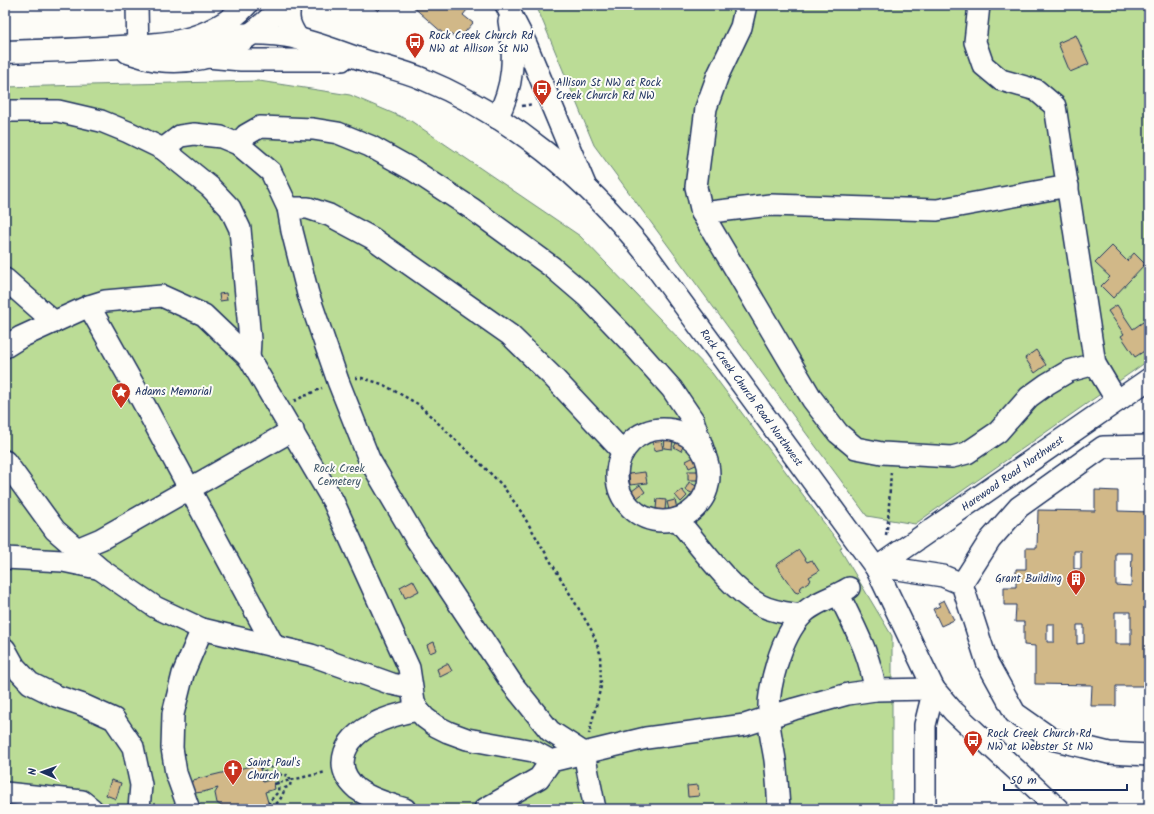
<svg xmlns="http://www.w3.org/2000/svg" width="1154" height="814" font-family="Kalam,sans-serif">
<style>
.green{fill:#bbdc96;stroke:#6b867a}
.building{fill:#d1b888;stroke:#1b2f5e;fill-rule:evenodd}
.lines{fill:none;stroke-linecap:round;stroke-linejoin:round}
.minor-casing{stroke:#1b2f5e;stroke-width:24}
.major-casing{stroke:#1b2f5e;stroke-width:25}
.path{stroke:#1b2f5e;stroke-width:2.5;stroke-dasharray:3 3;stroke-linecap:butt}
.minor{stroke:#fdfcf7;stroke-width:21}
.major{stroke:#fdfcf7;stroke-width:22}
.labels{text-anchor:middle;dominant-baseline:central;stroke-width:4;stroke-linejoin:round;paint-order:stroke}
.poi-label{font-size:11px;fill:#1b2f5e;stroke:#fdfcf7;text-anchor:start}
.street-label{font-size:11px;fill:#1b2f5e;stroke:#fdfcf7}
.park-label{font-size:11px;fill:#435a6c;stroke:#fdfcf7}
</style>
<rect width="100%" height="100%" fill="#fdfcf7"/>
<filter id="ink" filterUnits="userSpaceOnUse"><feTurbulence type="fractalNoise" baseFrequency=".025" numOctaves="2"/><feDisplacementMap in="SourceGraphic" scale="8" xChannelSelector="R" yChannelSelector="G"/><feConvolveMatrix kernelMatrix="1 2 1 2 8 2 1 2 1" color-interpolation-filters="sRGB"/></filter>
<g filter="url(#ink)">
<g class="green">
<polygon points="536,5 1149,5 1149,360 915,524 867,516 594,145"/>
<polygon points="259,81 350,95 411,121 580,236 712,373 842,547 840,549 892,636 892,809 5,809 5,87"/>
</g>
<g class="building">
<polygon points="371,5 384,5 378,11"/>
<polygon points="411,5 462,5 467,10 463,15 473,23 458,40 448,32 445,35"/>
<polygon points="1076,35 1089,64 1070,72 1058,43"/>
<polygon points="1112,246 1127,261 1134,253 1145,264 1113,298 1101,286 1110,277 1095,263"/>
<polygon points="226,293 227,300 220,301 219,294"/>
<polygon points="1117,305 1133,329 1146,320 1149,326 1149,345 1148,346 1149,348 1135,357 1121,336 1124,334 1108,311"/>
<polygon points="1036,350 1046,365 1035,373 1025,358"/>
<polygon points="665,438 673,439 672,449 664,448"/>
<polygon points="661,440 663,449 654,451 653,441"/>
<polygon points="677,441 684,444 681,451 674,447"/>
<polygon points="694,457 698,464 689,468 686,461"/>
<rect x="688" y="471" width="12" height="9"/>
<polygon points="645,472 647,483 630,485 629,474"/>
<polygon points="689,482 698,487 694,494 685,490"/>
<polygon points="640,485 645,492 637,498 632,491"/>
<polygon points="682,490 687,496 681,502 675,495"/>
<path d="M1095 490 1118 491V511L1149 512V686H1116V706H1091L1092 685 1035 684V646L1024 645V622H1015L1016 605H1004V587H1016V569H1026V548H1037L1038 510 1095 511ZM1074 551H1081V569H1074ZM1116 553H1132L1131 586 1116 585ZM1115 612H1131V644H1115ZM1047 624H1054V642H1047ZM1077 625H1084V643L1077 644Z"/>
<polygon points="657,499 666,500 665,510 656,509"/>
<polygon points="675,500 677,509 669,510 667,502"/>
<polygon points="799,550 807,562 812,560 819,571 809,577 811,580 801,587 800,591 798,593 795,592 776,565"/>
<polygon points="413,580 419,591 405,598 400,587"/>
<polygon points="944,600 954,620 941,626 933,609 940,606 938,603"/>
<polygon points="434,642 437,650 430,653 427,645"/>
<polygon points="446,664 448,664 452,671 440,677 437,669"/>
<polygon points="259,764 263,782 273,779 275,789 265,792 270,809 214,809 213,808 222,806 217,803 215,793 218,788 203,792 195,793 193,791 191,784 193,780"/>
<polygon points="111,780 121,783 116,799 106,795"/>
<polygon points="698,785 699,796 688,797 687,786"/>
</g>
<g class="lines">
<defs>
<g id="minor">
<polyline points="137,5 138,55"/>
<polyline points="506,5 526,44 585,185"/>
<polyline points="746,5 741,27 718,75 706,108 696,187 702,213 812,399 838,433 856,448 882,453 952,457 967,453 998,432 1029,397 1047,384 1069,371 1095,364"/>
<polyline points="979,5 975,42 983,65 1001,80 1036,90 1055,106 1095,364 1117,401"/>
<path d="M197 38C230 34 263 31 296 38 320 44 343 53 366 61 385 67 405 71 423 79 510 115 586 178 644 251L876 568 934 689 953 711 1058 809"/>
<polyline points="207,57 241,60 342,60"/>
<polyline points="5,111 58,111 101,121 128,132 163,149 210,187 230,208 240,229 250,340 249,358"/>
<path d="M497 118C514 86 515 56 509 21"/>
<polyline points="238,144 246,135 260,127 313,129 338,133 370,146 413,170 471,208 552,267 587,297 632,344 672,389 693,420 705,455"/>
<polyline points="163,149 180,136 194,134 221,137 238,144 271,172 288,208 292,231 308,294 338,381 369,459 416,539 513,685 550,731 584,753 595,809"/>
<polyline points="288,208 308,208 329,215 372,238 510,335 553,377 623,452"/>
<polyline points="702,213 770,205 937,210 1068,186"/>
<polyline points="5,279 54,322"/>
<polyline points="89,306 138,393 274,646"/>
<polyline points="5,347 21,337 89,306 105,301 162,296 204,315 249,358 333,501 409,668 414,701 418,710 425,718 436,726 448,732 467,739 533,751 551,761"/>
<circle cx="663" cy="475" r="46"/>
<polyline points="5,461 55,530 100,569 155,607 202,629 311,655 392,684 411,688"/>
<path d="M677 519C699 545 730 589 760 605 773 612 788 613 802 615"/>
<polyline points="77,549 101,539 293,430"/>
<polyline points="5,558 63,561 97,568"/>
<polyline points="876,568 898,569 943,576 962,584 987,662 1015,713 1052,739 1109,753 1149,755"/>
<polyline points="876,568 1149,379"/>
<polyline points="962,584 990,540 1019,507 1103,447 1149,446"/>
<path d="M838 595 843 603C857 632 871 658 875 690"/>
<polyline points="5,649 15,667 30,683 56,696 83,705 114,719 133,747 141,785 139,809"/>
<polyline points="5,793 82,801 92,809"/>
<polyline points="189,809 176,773 172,748 173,714 183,674 202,629"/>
<path d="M405 809C389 804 371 799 357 789 349 782 343 773 343 763 344 728 391 715 418 710"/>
<polyline points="485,809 539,778 551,761 646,738 745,725 794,709 848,694 875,690 934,689"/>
<path d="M779 809C778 793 777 776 775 760 773 746 769 732 769 718 767 688 781 637 802 615 812 603 835 597 849 588"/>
<polyline points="925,809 925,725 934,689"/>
</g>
<g id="major">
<path d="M290 5C286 19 290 27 297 38"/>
<path d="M5 52C50 51 94 49 138 46 154 44 169 44 184 40 206 35 231 22 246 5"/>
<path d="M128 52C138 55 148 59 158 60 212 66 247 43 283 5"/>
</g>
</defs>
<use href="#minor" class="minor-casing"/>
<use href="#major" class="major-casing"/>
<g class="path">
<polyline points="522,106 533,104"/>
<polyline points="355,378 362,378 382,384 418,404 478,461 502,485 520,510 592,631 600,653 601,686 589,734"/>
<polyline points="294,401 322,388"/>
<polyline points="886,535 888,522 891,471"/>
<path d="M264 765 275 769 282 776 287 775 291 780 290 786 285 788C282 797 279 804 270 807L269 802 278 792C280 781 273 772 262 771L260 766Z"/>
<polyline points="274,784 326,772"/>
</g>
<use href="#minor" class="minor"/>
<use href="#major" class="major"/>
</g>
</g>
<defs>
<symbol id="bus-pin" viewBox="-11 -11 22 30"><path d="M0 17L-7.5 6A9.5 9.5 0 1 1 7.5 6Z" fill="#c8321e" stroke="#fdfcf7"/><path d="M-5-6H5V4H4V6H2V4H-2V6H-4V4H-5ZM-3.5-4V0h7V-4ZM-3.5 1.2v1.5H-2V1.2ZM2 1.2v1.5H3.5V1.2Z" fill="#fff"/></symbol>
<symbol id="sight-pin" viewBox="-11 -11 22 30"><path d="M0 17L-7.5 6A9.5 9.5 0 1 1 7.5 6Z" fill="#c8321e" stroke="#fdfcf7"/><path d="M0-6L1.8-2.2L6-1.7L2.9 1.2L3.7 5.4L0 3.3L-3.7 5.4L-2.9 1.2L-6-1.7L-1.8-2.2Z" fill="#fff"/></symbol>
<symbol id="building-pin" viewBox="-11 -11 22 30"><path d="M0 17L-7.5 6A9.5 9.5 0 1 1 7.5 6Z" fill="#c8321e" stroke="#fdfcf7"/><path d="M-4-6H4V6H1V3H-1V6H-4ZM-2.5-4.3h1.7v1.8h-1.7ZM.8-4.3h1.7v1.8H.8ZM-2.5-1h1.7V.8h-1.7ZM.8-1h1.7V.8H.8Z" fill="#fff"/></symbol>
<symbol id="church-pin" viewBox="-11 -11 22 30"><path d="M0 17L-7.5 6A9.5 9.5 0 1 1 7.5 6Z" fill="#c8321e" stroke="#fdfcf7"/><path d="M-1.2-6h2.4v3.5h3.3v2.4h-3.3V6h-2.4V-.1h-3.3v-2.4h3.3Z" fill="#fff"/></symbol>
</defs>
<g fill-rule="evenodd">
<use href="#bus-pin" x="404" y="31" width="22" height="30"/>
<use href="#bus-pin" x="531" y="78" width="22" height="30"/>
<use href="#sight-pin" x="110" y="381" width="22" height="30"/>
<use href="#building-pin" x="1065" y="568" width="22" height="30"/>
<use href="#bus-pin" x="962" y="729" width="22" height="30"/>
<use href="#church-pin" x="222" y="758" width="22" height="30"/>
</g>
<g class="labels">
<g class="poi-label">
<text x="429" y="36">Rock Creek Church Rd<tspan x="429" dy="13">NW at Allison St NW</tspan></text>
<text x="556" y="83">Allison St NW at Rock<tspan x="556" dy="13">Creek Church Rd NW</tspan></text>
<text x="135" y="392">Adams Memorial</text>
<text x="1062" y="579" text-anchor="end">Grant Building</text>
<text x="987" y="734">Rock Creek Church Rd<tspan x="987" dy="13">NW at Webster St NW</tspan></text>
<text x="247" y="763">Saint Paul's<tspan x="247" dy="13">Church</tspan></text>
</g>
<g class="street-label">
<text transform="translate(751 398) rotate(54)">Rock Creek Church Road Northwest</text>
<text transform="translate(1013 474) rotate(-35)">Harewood Road Northwest</text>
</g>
<g class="park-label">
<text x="339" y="469">Rock Creek<tspan x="339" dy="13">Cemetery</tspan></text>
</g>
</g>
<rect width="1154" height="814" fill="none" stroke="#fdfcf7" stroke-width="20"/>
<rect x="10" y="10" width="1134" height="794" fill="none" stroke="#1b2f5e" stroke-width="1.5" filter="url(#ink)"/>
<g transform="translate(42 772) rotate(272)" stroke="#fdfcf7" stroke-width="3" paint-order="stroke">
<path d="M0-3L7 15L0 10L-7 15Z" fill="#1b2f5e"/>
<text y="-6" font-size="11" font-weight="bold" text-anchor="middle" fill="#1b2f5e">N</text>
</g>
<path d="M1004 784v6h123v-6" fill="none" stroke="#1b2f5e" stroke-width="2"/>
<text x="1010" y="784" font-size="12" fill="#1b2f5e" stroke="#fdfcf7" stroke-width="3" paint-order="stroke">50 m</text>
</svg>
